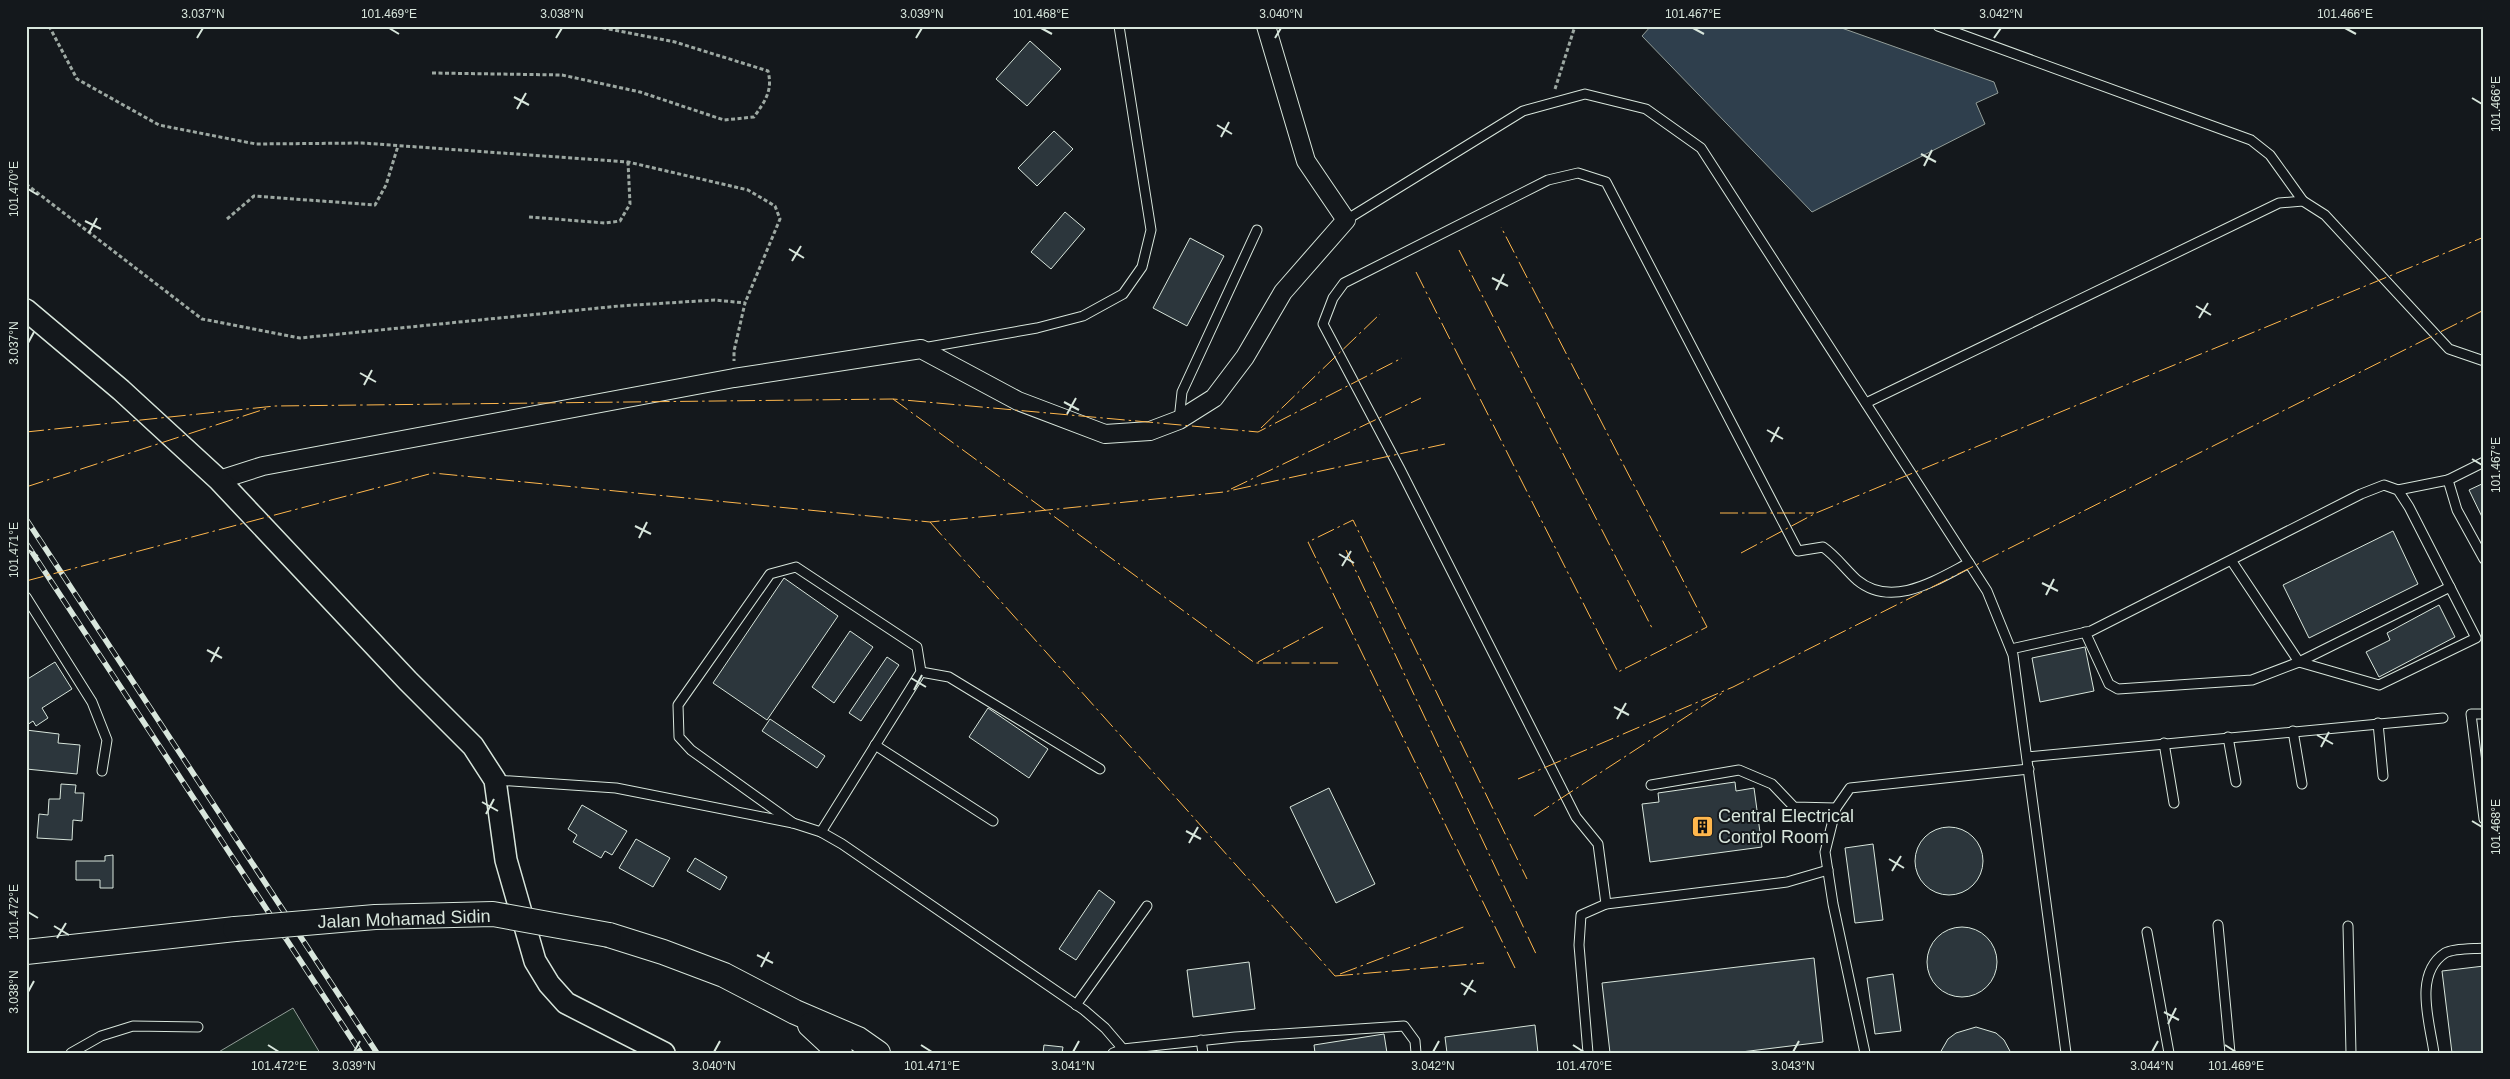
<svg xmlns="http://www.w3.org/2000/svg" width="2510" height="1079" font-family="Helvetica,sans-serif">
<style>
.green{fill:#1a2d24;stroke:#939e99}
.water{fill:#2f3f4d;stroke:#939e99}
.building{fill:#2c363c;stroke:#d8e6dc}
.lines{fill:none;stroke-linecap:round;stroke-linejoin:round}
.service-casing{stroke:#d8e6dc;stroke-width:11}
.minor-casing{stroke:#d8e6dc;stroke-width:20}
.tertiary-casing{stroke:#d8e6dc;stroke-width:24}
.secondary-casing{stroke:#d8e6dc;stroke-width:26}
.path{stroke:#9da8a2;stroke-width:3;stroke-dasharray:4 2.5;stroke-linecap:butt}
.service{stroke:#14181c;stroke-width:9}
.minor{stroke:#14181c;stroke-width:18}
.tertiary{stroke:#14181c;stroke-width:21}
.secondary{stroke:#14181c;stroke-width:24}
.rail-casing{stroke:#d8e6dc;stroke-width:5.5}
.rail{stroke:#14181c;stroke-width:4;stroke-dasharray:11;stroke-linecap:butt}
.secondary-bridge-casing{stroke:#d8e6dc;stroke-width:26;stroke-linecap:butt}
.secondary-bridge{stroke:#14181c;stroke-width:24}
.power{stroke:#ffb74d;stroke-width:1;stroke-dasharray:18 4 2.5 4;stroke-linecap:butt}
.ticks{fill:none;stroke:#d8e6dc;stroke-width:2}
.labels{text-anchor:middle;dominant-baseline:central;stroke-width:4;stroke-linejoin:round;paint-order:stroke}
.poi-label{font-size:18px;fill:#d8e6dc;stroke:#14181c;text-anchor:start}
.street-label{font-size:18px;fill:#d8e6dc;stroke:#14181c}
.neatline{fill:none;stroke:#d8e6dc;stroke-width:2}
.ticks-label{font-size:12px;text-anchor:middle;fill:#d8e6dc}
</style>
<rect width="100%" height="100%" fill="#14181c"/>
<polygon class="green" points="293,1008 320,1053 217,1053"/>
<polygon class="water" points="1651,26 1836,26 1994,82 1998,93 1976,103 1985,124 1812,212 1642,36"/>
<g class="building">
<polygon points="1030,41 1061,69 1027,106 996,79"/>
<polygon points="1054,131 1073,149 1037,186 1018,168"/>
<polygon points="1065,212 1085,229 1051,269 1031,252"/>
<polygon points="1190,238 1224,256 1187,326 1153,308"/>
<polygon points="2484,483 2484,521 2469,490"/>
<polygon points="2393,531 2418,584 2309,638 2283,585"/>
<polygon points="784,578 838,616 767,720 713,683"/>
<polygon points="2439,605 2455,637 2379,677 2366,652 2390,640 2387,633"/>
<polygon points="850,631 873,647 834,703 812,687"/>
<polygon points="2085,647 2094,691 2040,702 2032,658"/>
<polygon points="887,657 899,665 861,721 849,713"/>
<polygon points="55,662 72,689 42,708 48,718 36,726 33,721 27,725 26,680"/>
<polygon points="988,708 1048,749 1029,778 969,737"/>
<polygon points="770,719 825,756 817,768 762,731"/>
<polygon points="26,730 59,734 58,743 80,745 77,774 26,769"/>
<polygon points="1735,782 1736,791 1754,788 1762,847 1650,862 1642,804 1659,802 1658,793"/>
<polygon points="61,784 76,785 75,793 84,793 82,821 73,820 72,840 37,838 39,814 48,815 49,799 60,799"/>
<polygon points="1329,788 1375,884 1336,903 1290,807"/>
<polygon points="582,805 627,831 612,855 605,851 601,858 573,842 577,835 568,829"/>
<circle cx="1949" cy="861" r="34"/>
<polygon points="636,839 670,858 653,887 619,868"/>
<polygon points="1873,844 1883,920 1855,923 1845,848"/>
<polygon points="113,855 113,888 100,888 100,880 76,880 76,861 105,861 105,856"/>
<polygon points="695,858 727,877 720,890 687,871"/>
<polygon points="1099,890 1115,902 1076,960 1059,949"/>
<circle cx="1962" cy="962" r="35"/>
<polygon points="1814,958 1823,1042 1733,1053 1610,1053 1602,983"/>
<polygon points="1249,962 1255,1009 1193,1017 1187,970"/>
<polygon points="2484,966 2484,1053 2452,1053 2442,971"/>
<polygon points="1893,974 1901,1031 1875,1034 1867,978"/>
<polygon points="1535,1025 1538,1053 1447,1053 1445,1037"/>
<polygon points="1976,1027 1996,1033 2004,1040 2011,1053 1940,1053 1948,1039 1956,1033"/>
<polygon points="1384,1034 1387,1053 1315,1053 1314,1045"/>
<polygon points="1044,1045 1063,1047 1062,1053 1043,1053"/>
</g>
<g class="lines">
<defs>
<g id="service">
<polyline points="1938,26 2251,140 2270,155 2303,201"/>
<polyline points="1346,220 1523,111 1585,94 1646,109 1701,148 1987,591 2013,655 2066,1053"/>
<polyline points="923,348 1037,328 1083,316 1123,294 1142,267 1151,230 1119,26"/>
<polyline points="1866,403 2279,203 2303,201 2325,215 2449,349 2484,361"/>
<polyline points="1179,420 1182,392 1257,230"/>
<polyline points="2484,462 2448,480 2457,510 2484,559"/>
<polyline points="2398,490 2448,480"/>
<polyline points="26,597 92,702 107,740 102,771"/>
<polyline points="2085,632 2109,684 2118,689 2252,680 2299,662 2450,587"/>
<polyline points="2011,649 2091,631 2361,494 2384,485 2398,490 2409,507 2476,638 2379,685 2299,662 2231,560"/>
<polyline points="921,672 949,677 1100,769"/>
<polyline points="2484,714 2471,714 2484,819"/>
<polyline points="2378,723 2383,776"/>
<polyline points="2293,731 2302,784"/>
<polyline points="2228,737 2236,782"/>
<polyline points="2164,743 2174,803"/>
<polyline points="875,745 993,821"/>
<polyline points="2027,757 2443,718"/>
<polyline points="495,780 616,788 793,823 821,832 842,844 1084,1010 1105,1028 1123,1049"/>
<polyline points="1651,785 1739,770 1772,784 1794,807 1836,808"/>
<polyline points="793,823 691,750 679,737 678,705 770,574 796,567 917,647 921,672 821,832"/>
<path d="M1606 904 1598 844 1576 817 1400 469 1323 324 1333 298 1344 283 1548 180 1578 173 1606 182 1798 551 1823 547C1836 556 1845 569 1857 580 1892 609 1936 580 1969 563"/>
<polyline points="2218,925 2230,1053"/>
<polyline points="2348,926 2351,1053"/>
<polyline points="2147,932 2169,1053"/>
<polyline points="1076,1005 1147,906"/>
<polyline points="1201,1040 1203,1053"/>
<polyline points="71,1053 101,1036 133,1026 198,1027"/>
<polyline points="1113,1053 1123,1049 1235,1037 1404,1026 1415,1041 1416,1053"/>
<polyline points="1588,1053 1579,945 1581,915 1606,904 1787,882 1828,870"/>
<polyline points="1865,1053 1833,904 1825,852 1836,808 1850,788 2029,769"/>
<path d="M2434 1053C2430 1023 2413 974 2445 953 2454 948 2473 949 2484 948"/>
</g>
<polyline id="minor" points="219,480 263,466 734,378 921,349 1018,401 1105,434 1150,431 1179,420 1214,398 1245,357 1283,292 1346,220 1306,161 1266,26"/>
<polyline id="tertiary" points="26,310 121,390 219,480 408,681 473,746 495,780 506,860 535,961 549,984 566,1003 664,1053"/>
<g id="secondary">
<polyline points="609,935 663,952 724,975 795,1012 858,1039 878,1053"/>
<polyline points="26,952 235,929"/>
<polyline points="810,1025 840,1053"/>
</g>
</defs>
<use href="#service" class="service-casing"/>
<use href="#minor" class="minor-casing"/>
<use href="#tertiary" class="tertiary-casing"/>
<use href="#secondary" class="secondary-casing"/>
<g class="path">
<polyline points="49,26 77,79 159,125 256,144 362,143 628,162 748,190 775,206 780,219 745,303"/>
<path d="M432 73 562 75 640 92 724 120 754 117C765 101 773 91 768 71L675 42 594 26"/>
<polyline points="1555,89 1575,26"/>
<polyline points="26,184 202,319 300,338 619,306 715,300 745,303 734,351 734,361"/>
<polyline points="529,217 605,223 620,221 630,204 628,162"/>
<polyline points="227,219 254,196 375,205 386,185 398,146"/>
</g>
<use href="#service" class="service"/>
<use href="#minor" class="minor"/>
<use href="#tertiary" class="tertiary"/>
<use href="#secondary" class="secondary"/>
<defs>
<g id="rail">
<polyline points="26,519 377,1053"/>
<polyline points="26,543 361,1053"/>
</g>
</defs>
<use href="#rail" class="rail-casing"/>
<use href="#rail" class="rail"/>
<defs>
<polyline id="secondary-bridge" points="235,929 375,917 493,914 609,935"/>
</defs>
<use href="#secondary-bridge" class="secondary-bridge-casing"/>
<use href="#secondary-bridge" class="secondary-bridge"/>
<g class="power">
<polyline points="1459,250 1652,628"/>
<polyline points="1416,272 1618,672 1707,627 1501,227"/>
<polyline points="893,399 1255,663 1340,663"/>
<polyline points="1261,428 1380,314"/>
<polyline points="26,432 275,406 893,399 1258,432 1402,358"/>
<polyline points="26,487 268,408"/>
<polyline points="1231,489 1421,398"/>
<polyline points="1720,513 1814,513"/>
<polyline points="930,522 1335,976"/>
<polyline points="1346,550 1537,956"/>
<polyline points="1741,553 1816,513 2484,237"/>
<polyline points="26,581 433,473 930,522 1224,492 1445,444"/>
<polyline points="1258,662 1323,627"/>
<polyline points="1518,779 1733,687 2484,310"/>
<polyline points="1534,816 1724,692"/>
<polyline points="1515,968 1308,542 1353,520 1527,879"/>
<polyline points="1340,974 1466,926"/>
<polyline points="1335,976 1484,963"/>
</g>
</g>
<path class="ticks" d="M389 28 399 34M1041 28 1052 34M1693 28 1704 34M2345 28 2356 34M197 38 203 28M556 38 562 28M916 38 922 28M1275 38 1281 28M1994 38 2001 28M514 97 529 105M2472 98 2482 104M517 109 526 93M1217 125 1232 134M1221 137 1229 122M1921 154 1936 162M1924 166 1932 150M28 189 38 195M85 221 101 229M89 233 97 218M789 249 804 258M792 261 801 246M1492 278 1508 286M1496 290 1504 274M2196 306 2211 315M2199 318 2208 303M28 343 34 332M360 373 376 382M364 385 372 370M1064 402 1079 410M1067 414 1076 398M1767 430 1783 439M1771 442 1779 427M2472 459 2482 465M635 526 651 534M639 538 647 522M28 550 38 556M1339 554 1354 563M1342 566 1351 551M2042 583 2058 591M2046 595 2054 579M207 650 222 658M211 662 219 647M911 678 926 687M914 690 922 675M1614 707 1629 715M1617 719 1626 703M2317 735 2333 744M2321 747 2329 732M482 802 498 811M486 814 494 799M2472 821 2482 827M1186 831 1201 839M1189 843 1198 827M1889 859 1904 868M1892 871 1901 856M28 912 38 918M54 926 69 935M57 938 66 923M757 955 773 963M761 967 769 952M1461 983 1476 992M28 992 34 981M1464 995 1473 980M2164 1012 2179 1020M2168 1024 2176 1008M268 1045 279 1052M921 1045 932 1052M1573 1045 1584 1052M2225 1045 2236 1052M354 1052 360 1041M714 1052 720 1041M1073 1052 1079 1041M1433 1052 1439 1041M1793 1052 1799 1041M2152 1052 2158 1041"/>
<defs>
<symbol id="building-square" viewBox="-11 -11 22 22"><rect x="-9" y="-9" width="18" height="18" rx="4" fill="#ffb74d" stroke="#14181c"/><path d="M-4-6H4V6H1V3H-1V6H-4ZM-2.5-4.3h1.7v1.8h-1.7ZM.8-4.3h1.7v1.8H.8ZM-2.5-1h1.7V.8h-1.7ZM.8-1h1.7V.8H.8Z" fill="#111"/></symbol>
</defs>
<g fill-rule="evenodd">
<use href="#building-square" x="1690" y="814" width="25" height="25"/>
</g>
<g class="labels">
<g class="poi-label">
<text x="1718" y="816">Central Electrical<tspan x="1718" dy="21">Control Room</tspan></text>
</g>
<g class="street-label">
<text transform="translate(404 919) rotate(-2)">Jalan Mohamad Sidin</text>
</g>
</g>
<rect width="2510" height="1079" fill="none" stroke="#14181c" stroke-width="55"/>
<rect x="28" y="28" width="2454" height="1024" class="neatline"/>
<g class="ticks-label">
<text x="203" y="18">3.037°N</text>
<text x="389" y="18">101.469°E</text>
<text x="562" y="18">3.038°N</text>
<text x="922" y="18">3.039°N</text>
<text x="1041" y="18">101.468°E</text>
<text x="1281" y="18">3.040°N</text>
<text x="1693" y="18">101.467°E</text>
<text x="2001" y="18">3.042°N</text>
<text x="2345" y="18">101.466°E</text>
<text transform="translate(2496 104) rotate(-90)" y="4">101.466°E</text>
<text transform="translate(14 189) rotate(-90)" y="4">101.470°E</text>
<text transform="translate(14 343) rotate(-90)" y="4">3.037°N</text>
<text transform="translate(2496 465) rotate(-90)" y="4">101.467°E</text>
<text transform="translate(14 550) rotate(-90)" y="4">101.471°E</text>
<text transform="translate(2496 827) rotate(-90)" y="4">101.468°E</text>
<text transform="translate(14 912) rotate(-90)" y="4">101.472°E</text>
<text transform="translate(14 992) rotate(-90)" y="4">3.038°N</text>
<text x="279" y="1070">101.472°E</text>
<text x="354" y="1070">3.039°N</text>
<text x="714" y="1070">3.040°N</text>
<text x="932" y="1070">101.471°E</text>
<text x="1073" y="1070">3.041°N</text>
<text x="1433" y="1070">3.042°N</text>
<text x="1584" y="1070">101.470°E</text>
<text x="1793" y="1070">3.043°N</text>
<text x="2152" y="1070">3.044°N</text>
<text x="2236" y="1070">101.469°E</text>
</g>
</svg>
